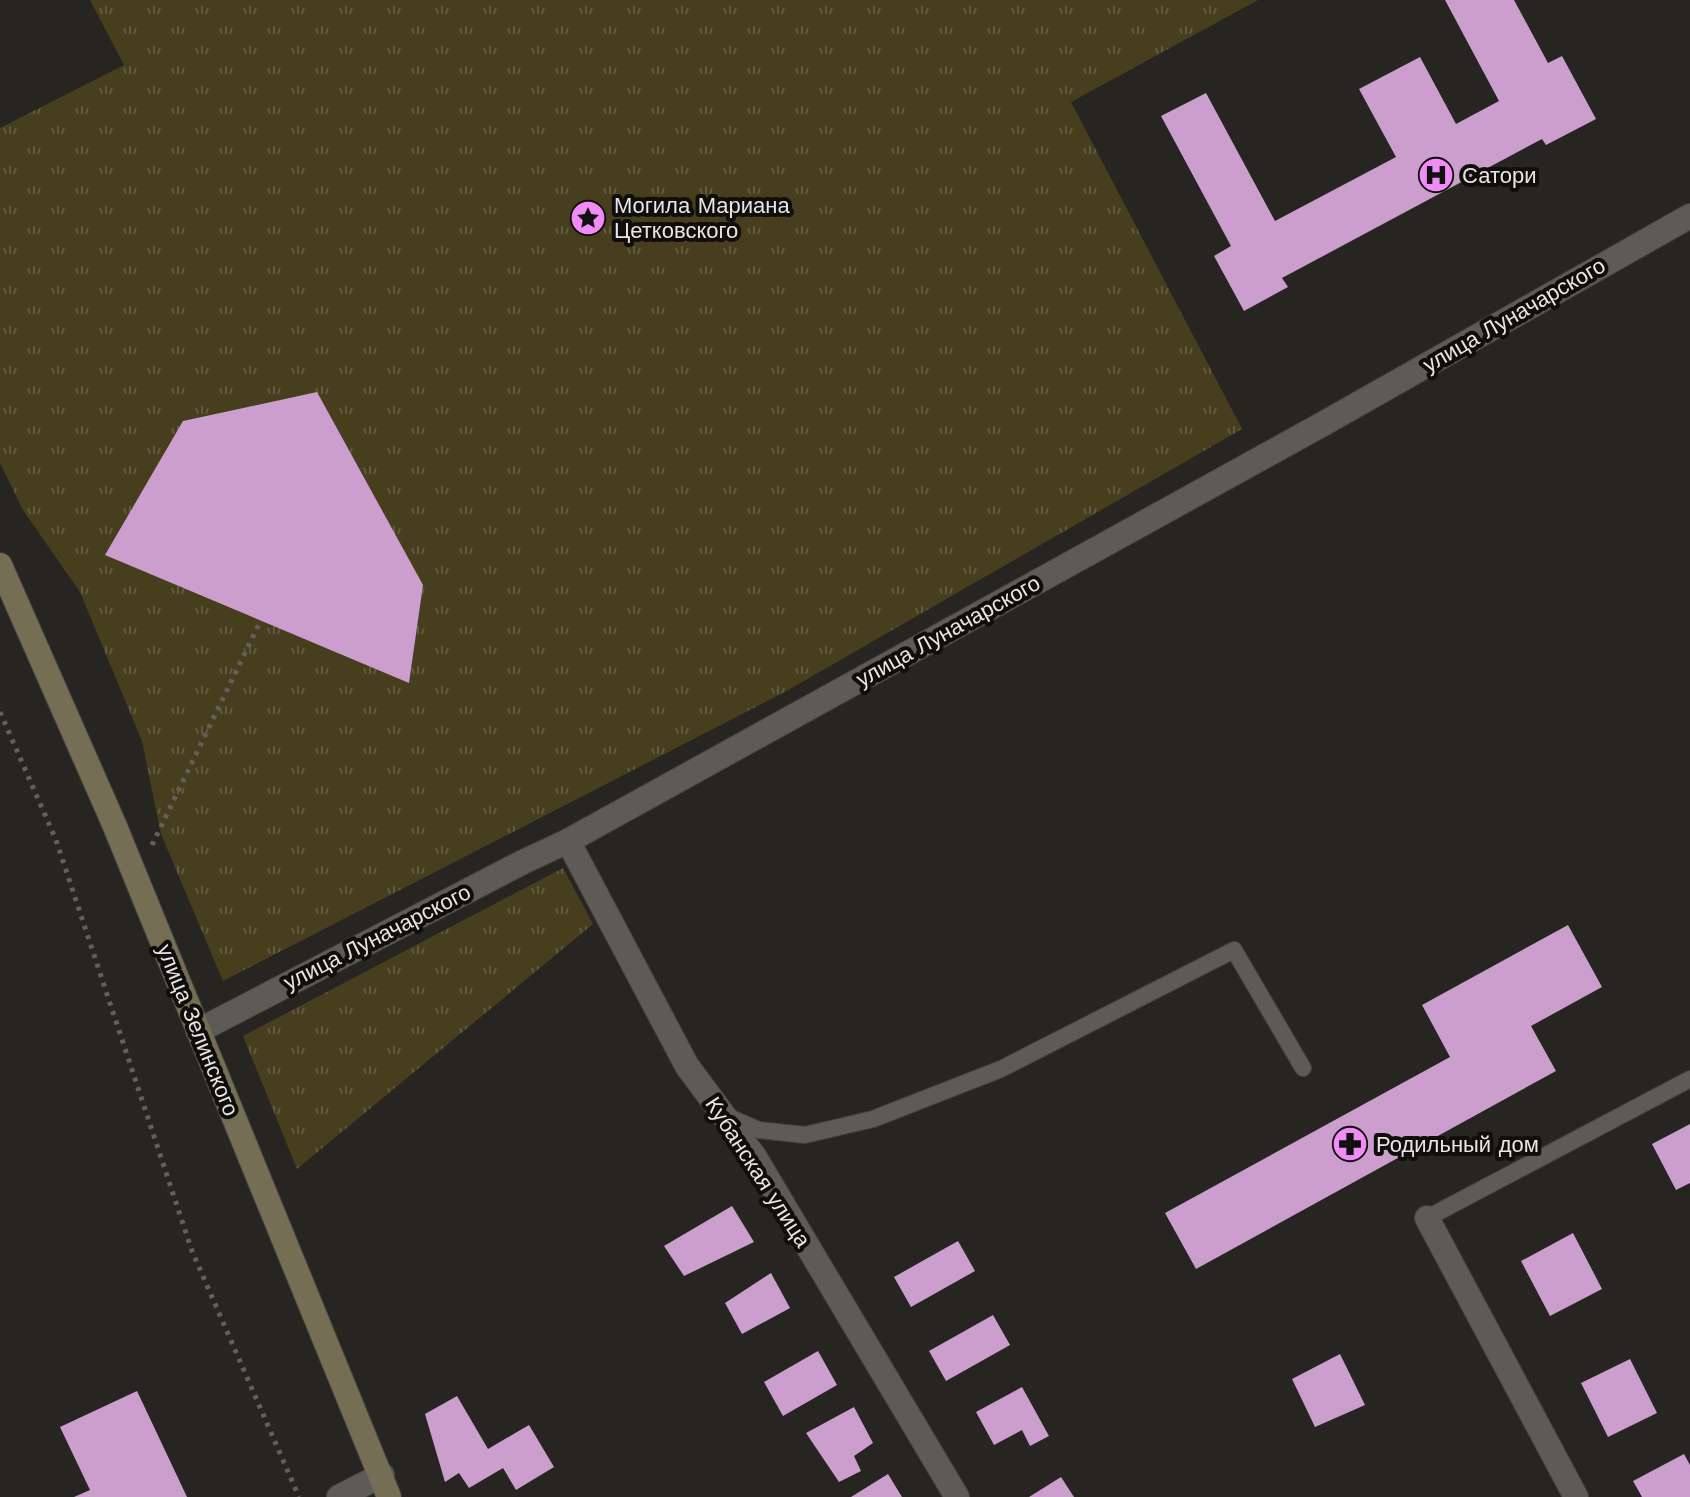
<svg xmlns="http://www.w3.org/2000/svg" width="1690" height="1497" font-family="'Work Sans',sans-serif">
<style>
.grass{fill:url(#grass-tufts)}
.building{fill:#cc9ecd}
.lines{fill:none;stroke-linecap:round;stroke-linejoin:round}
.service-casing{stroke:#44423f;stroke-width:18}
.minor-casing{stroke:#44423f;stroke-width:26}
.secondary-casing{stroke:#44423f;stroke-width:26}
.path{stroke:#62605d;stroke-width:5;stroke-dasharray:4 6;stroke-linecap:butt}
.service{stroke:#5d5b56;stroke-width:16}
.minor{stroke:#5d5b56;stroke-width:24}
.secondary{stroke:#756e55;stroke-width:24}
.labels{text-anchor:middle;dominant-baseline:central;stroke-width:8;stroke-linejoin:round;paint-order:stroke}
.poi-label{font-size:22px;fill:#e7e6e3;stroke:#0f0e0d;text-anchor:start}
.street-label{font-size:22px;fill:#e7e6e3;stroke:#0f0e0d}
</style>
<defs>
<pattern id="grass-tufts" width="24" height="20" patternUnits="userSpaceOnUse" patternTransform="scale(2)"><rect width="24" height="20" fill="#473e1d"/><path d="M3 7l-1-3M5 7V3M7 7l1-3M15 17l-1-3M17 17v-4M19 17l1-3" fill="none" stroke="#625a3e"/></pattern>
</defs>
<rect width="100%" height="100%" fill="#272521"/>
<g class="grass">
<polygon points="90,0 1258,0 1071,102 1242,429 783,693 223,981 161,834 142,741 80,592 23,510 0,463 0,128 124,65"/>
<polygon points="563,868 593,924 297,1169 243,1036"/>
</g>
<g class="building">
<polygon points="1445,0 1514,0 1548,63 1562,56 1596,119 1546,145 1542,139 1282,278 1288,287 1244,311 1214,256 1231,246 1161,116 1206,93 1275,221 1396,157 1359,89 1420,57 1456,124 1499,101"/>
<polygon points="317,392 423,585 409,683 105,555 183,421"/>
<polygon points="1568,925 1602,987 1531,1026 1556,1071 1196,1269 1165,1213 1450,1057 1422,1005"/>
<polygon points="1690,1124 1690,1183 1676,1190 1652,1144"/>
<polygon points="732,1206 754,1242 684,1276 664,1246"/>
<polygon points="1573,1233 1602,1289 1550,1316 1521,1261"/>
<polygon points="958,1241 975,1271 911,1307 894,1277"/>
<polygon points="771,1273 790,1308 742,1334 725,1303"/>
<polygon points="993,1315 1010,1345 946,1381 929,1351"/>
<polygon points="818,1351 837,1385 783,1416 764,1382"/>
<polygon points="1340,1354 1365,1405 1315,1427 1292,1379"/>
<polygon points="1630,1359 1657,1413 1608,1437 1581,1383"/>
<polygon points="1022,1387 1049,1436 1030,1446 1022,1430 994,1445 976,1412"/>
<polygon points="137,1391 187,1497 74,1497 90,1490 60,1427"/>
<polygon points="457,1396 488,1449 529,1425 554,1467 516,1490 503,1468 469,1488 459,1473 445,1482 425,1414"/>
<polygon points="854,1407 873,1443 854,1456 861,1471 839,1482 806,1433"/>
<polygon points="1684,1454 1690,1465 1690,1497 1642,1497 1633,1481"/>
<polygon points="888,1474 902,1497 851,1497"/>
<polygon points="1061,1477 1074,1497 1029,1497"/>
</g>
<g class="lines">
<defs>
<g id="service">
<polyline points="724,1115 759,1130 805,1135 873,1119 1001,1069 1234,950 1303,1068"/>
<polyline points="1427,1218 1690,1079"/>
</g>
<g id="minor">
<polyline points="568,841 687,1066 754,1156 957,1497"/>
<polyline points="198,1031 523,862 568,841 1321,425 1690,216"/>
<polyline points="1427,1218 1576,1497"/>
<polyline points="339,1497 382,1475"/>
</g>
<polyline id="secondary" points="0,565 114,824 389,1497"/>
</defs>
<use href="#service" class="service-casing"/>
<use href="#minor" class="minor-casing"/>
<use href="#secondary" class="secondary-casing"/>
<g class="path">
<polyline points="0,712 56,840 192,1251 299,1497"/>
<polyline points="152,845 261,620"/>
</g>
<use href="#service" class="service"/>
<use href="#minor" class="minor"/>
<use href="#secondary" class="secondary"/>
</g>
<defs>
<symbol id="hospital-disc" viewBox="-11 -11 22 22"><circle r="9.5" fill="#f18bf5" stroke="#0f0e0d"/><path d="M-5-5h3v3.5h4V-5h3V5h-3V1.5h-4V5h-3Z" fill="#111"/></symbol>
<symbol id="sight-disc" viewBox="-11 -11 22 22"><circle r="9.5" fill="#f18bf5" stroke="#0f0e0d"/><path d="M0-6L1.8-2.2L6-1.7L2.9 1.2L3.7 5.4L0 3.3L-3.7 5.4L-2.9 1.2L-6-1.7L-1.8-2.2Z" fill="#111"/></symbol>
<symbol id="pharmacy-disc" viewBox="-11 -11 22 22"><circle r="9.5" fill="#f18bf5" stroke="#0f0e0d"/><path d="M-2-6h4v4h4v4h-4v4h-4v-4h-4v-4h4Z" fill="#111"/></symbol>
</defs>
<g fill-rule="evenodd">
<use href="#hospital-disc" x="1416" y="155" width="40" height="40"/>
<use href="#sight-disc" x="568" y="198" width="40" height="40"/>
<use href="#pharmacy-disc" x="1330" y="1124" width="40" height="40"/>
</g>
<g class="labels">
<g class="poi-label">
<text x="1462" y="175">Сатори</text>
<text x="614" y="205">Могила Мариана<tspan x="614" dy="25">Цетковского</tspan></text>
<text x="1376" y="1144">Родильный дом</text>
</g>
<g class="street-label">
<text transform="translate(1514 315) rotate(-30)">улица Луначарского</text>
<text transform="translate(948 631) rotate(-29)">улица Луначарского</text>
<text transform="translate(377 937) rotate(-27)">улица Луначарского</text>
<text transform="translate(198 1030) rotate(68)">улица Зелинского</text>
<text transform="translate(758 1172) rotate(57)">Кубанская улица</text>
</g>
</g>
</svg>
